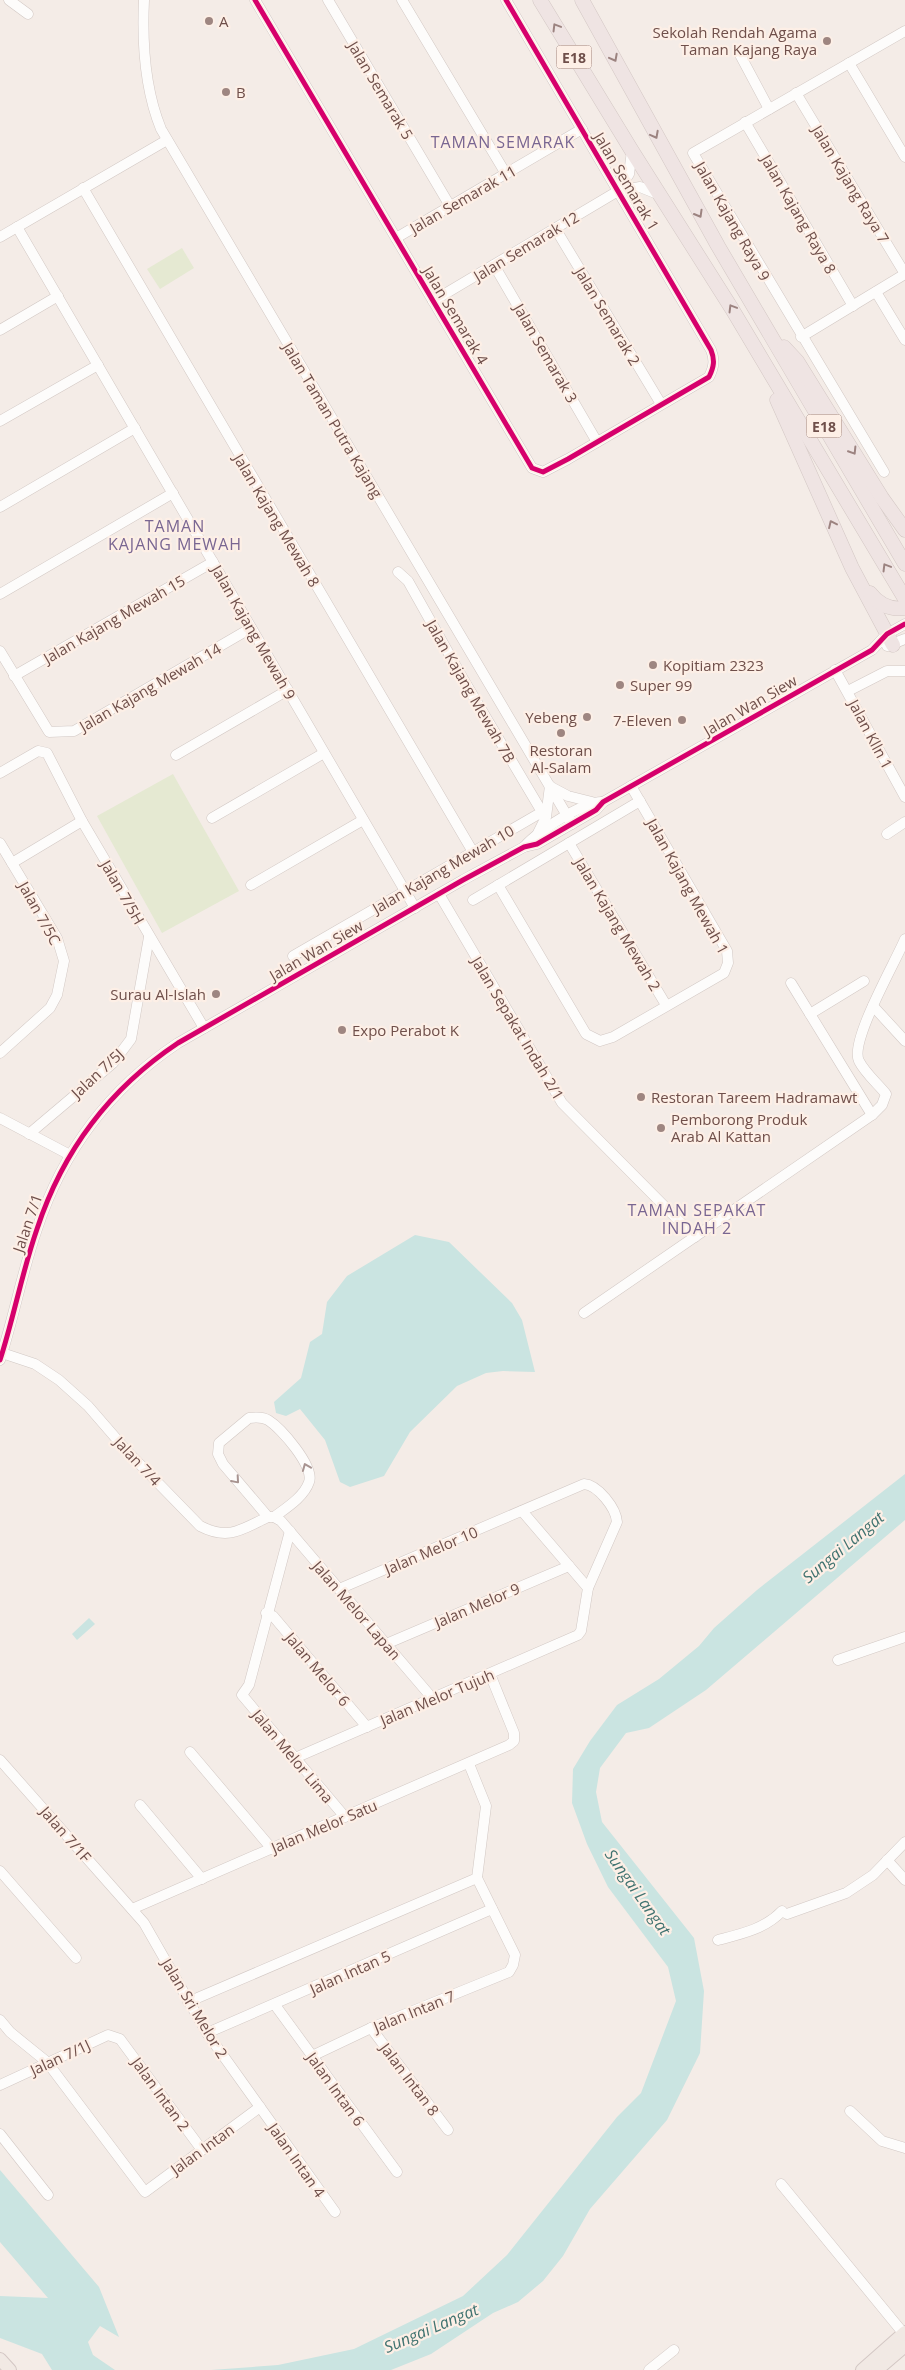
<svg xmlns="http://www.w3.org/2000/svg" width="905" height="2370" font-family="'Open Sans',sans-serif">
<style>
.green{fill:#e5e9d2}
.water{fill:#cae4e1}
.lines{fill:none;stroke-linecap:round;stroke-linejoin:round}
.minor-casing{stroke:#d2c8c4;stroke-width:11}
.major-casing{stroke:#d3c7c4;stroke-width:14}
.highway-casing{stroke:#d3c7c4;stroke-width:15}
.minor{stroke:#fdfcfb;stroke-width:10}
.major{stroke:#f1e9e4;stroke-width:12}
.highway{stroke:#efe4e3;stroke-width:14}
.cycleway-casing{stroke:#fdefe6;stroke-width:8}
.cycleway{stroke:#d6006c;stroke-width:5}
.oneway{stroke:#9c8380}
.oneway2{stroke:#a89491}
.poi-dot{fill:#9e8681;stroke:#fdefe6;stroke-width:2}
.labels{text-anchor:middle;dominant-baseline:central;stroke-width:4.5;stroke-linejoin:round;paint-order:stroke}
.shield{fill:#fdefe6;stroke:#9a7f79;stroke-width:1}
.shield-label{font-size:14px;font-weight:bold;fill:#6f4f4a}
.poi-label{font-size:15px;fill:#6f4f4a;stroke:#fdefe6;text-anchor:start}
.street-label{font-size:15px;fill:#6f4f4a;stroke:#fdefe6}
.neighbourhood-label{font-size:16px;letter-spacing:1px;fill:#796692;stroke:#fdefe6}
.water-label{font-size:16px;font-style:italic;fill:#407370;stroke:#fdefe6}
</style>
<rect width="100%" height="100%" fill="#f4ece7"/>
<g class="green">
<polygon points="182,248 194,268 160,289 147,269"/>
<polygon points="173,774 239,891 162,933 97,816"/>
</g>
<g class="water">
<polygon points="415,1235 449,1242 512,1303 522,1320 535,1372 503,1371 486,1373 457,1386 410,1432 384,1476 350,1487 340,1482 325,1440 300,1409 286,1416 276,1413 274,1402 301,1378 310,1342 322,1334 327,1302 347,1276"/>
<polygon points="905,1474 905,1520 706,1690 649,1728 626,1733 600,1768 596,1792 602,1822 694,1938 704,1991 700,2053 667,2120 590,2209 563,2256 543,2281 518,2302 493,2313 431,2354 391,2370 211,2370 278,2365 354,2349 463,2296 507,2255 617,2117 641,2093 676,2001 668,1967 608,1887 587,1844 572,1803 573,1769 590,1741 617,1705 659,1679 699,1646 714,1628 757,1590"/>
<polygon points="89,1618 95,1624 77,1640 72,1634"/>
<polygon points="0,2170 99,2287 119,2337 100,2326 88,2342 93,2355 115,2370 52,2370 42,2354 0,2338 0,2296 48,2298 0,2242"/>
</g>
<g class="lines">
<defs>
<g id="minor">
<polyline points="9,0 28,14"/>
<path d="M144 0C142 42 145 90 161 129L572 824"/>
<path d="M255 0 532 468 543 472 568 459 709 377C714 367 715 360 711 350L506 0"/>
<polyline points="328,0 450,206"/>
<polyline points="402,0 506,174"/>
<polyline points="738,51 769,109"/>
<polyline points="849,63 905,157"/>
<polyline points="796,93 905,274"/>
<polyline points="745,122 853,306"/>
<polyline points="83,188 473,852"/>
<polyline points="618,191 629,174 632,151"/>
<polyline points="17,227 415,908"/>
<polyline points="555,228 661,404"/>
<polyline points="0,237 167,140"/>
<polyline points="396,238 582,129"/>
<polyline points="494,265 597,442"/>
<polyline points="876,292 905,340"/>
<polyline points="433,301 618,191 640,187 660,195"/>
<polyline points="0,330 58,296"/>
<polyline points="801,337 905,274"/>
<polyline points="0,421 98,365"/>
<polyline points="884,472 693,153 905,31"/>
<polyline points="0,507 135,428"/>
<polyline points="0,594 173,493"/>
<polyline points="887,646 905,639"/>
<polyline points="0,651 49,732 74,731 251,628"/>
<polyline points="835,670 905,797"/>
<polyline points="14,676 213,562"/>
<polyline points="848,691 887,671 905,671"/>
<polyline points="176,755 288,690"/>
<polyline points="0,773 38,751 47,753 82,821 204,1028"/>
<polyline points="551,787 568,796 592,802"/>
<polyline points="212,818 324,753"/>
<polyline points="538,833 546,817 550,786"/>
<polyline points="887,834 905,822"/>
<polyline points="0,843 57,938 64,961 57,995 50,1008 0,1053"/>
<polyline points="569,843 666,1005"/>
<path d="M524 847C537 832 583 801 603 802"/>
<polyline points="12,863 82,821"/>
<polyline points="251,885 363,820"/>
<polyline points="498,885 586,1034 600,1041 613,1037 724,973 728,963 727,951 631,786"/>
<polyline points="439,894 562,1103 695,1237"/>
<polyline points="473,900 640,801"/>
<polyline points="293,956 542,812 462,677 408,581 398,572"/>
<polyline points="791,983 872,1115"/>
<polyline points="873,1006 905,1041"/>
<polyline points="810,1014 864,981"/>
<polyline points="0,1118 70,1155"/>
<polyline points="29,1134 113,1063 131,1039 149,937"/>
<path d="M584 1313 872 1115 882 1105 886 1094C878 1084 865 1073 859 1061 849 1042 896 961 905 939"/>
<path d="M2 1353 35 1364 59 1380 88 1406 127 1451 200 1526C229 1541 242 1529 268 1517H274L281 1521 433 1699"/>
<path d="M0 1360C14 1317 22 1272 37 1229 63 1150 109 1089 178 1043L463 880 524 847 537 844 596 810 603 802 872 650 887 634 905 624"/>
<path d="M268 1517 223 1464 218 1454 219 1443 249 1418C256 1417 263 1417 268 1420 281 1428 315 1467 309 1482 304 1497 286 1508 274 1517"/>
<polyline points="290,1531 249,1685 242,1695 345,1817"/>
<path d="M339 1589 584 1484C598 1485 616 1508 617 1522L588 1588"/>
<polyline points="266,1613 273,1616 367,1727"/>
<polyline points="386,1644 569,1566"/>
<polyline points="838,1660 905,1637"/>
<polyline points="190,1752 272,1849"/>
<polyline points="295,1758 578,1635 581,1631 588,1588 522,1511"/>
<polyline points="0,1760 144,1923 207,2033 335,2212"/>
<polyline points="140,1805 202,1879"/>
<polyline points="887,1860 905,1880"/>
<polyline points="0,1871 76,1958"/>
<polyline points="132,1909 509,1745 514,1741 514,1733 490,1674"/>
<polyline points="787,1914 846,1893 873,1875 905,1842"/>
<path d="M718 1940C741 1934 765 1929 782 1911"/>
<polyline points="188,2002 477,1878 486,1806 469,1764"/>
<polyline points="275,2005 397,2172"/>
<polyline points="0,2020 10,2032 47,2062 145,2192 260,2107"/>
<polyline points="371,2028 448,2130"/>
<polyline points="207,2033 492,1909"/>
<polyline points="312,2056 371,2028 509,1972 513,1965 515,1955 477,1878"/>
<polyline points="0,2085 108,2035 120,2039 202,2150"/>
<polyline points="850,2111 882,2141 905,2148"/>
<polyline points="0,2134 48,2195"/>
<polyline points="781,2184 904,2334"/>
<polyline points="649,2370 674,2350"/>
</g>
<g id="major">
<polyline points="0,2359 10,2370"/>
<polyline points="862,2370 905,2332"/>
<polyline points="877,2370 905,2346"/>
</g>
<g id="highway">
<polyline points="540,0 632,151 732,309 905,599"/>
<polyline points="582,0 718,246 905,564"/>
<polyline points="784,347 797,361 882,498 905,530"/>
<polyline points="777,400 852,568 893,645"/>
<path d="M870 593C879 605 891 610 905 608"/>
</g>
</defs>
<use href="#minor" class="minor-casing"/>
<use href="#major" class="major-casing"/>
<use href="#highway" class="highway-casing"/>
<use href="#minor" class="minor"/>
<use href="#major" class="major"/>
<use href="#highway" class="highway"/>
<defs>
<g id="cycleway">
<path d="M255 0 532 468 543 472 568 459 709 377C714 367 715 360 711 350L506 0"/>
<path d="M0 1360C14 1317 22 1272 37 1229 63 1150 109 1089 178 1043L463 880 524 847 537 844 596 810 603 802 872 650 887 634 905 624"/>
</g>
</defs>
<use href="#cycleway" class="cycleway-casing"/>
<use href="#cycleway" class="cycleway"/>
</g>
<defs><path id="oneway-chevron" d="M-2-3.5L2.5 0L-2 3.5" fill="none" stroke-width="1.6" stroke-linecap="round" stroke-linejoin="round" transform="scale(1.25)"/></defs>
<g class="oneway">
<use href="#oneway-chevron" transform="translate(556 27) rotate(-121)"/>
<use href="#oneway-chevron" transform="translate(614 58) rotate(62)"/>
<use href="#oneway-chevron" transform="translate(655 135) rotate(62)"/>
<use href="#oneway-chevron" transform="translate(699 214) rotate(60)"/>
<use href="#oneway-chevron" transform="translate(732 308) rotate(-121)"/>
<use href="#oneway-chevron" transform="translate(853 451) rotate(58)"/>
<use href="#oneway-chevron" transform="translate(832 524) rotate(-115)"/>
<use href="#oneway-chevron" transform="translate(886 567) rotate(-121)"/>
</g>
<g class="oneway2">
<use href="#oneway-chevron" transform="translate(306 1467) rotate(-112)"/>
<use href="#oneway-chevron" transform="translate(236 1480) rotate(49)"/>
</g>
<g class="poi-dot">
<circle cx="209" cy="21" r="5"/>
<circle cx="827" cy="41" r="5"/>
<circle cx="226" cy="92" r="5"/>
<circle cx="653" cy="665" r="5"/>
<circle cx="620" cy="685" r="5"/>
<circle cx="587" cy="717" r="5"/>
<circle cx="682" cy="720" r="5"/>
<circle cx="561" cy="733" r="5"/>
<circle cx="216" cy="994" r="5"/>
<circle cx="342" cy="1030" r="5"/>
<circle cx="641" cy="1097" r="5"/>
<circle cx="661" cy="1128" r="5"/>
</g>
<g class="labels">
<g class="shield">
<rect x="556.5" y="45.5" width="35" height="23" rx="4"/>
<rect x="806.5" y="414.5" width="35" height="23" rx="4"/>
</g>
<g class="shield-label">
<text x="574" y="57">E18</text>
<text x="824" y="426">E18</text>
</g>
<g class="poi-label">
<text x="219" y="21">A</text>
<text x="817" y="32" text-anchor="end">Sekolah Rendah Agama<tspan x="817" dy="17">Taman Kajang Raya</tspan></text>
<text x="236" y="92">B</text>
<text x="663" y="665">Kopitiam 2323</text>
<text x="630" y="685">Super 99</text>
<text x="577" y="717" text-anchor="end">Yebeng</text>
<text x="672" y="720" text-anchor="end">7-Eleven</text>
<text x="561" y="750" text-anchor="middle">Restoran<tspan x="561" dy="17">Al-Salam</tspan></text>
<text x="206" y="994" text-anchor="end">Surau Al-Islah</text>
<text x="352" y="1030">Expo Perabot K</text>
<text x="651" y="1097">Restoran Tareem Hadramawt</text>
<text x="671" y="1119">Pemborong Produk<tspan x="671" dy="17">Arab Al Kattan</tspan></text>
</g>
<g class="street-label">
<text transform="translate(381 90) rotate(59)">Jalan Semarak 5</text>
<text transform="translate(627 181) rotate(59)">Jalan Semarak 1</text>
<text transform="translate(851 184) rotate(59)">Jalan Kajang Raya 7</text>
<text transform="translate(463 199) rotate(-30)">Jalan Semarak 11</text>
<text transform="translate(799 214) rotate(60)">Jalan Kajang Raya 8</text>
<text transform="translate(733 221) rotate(60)">Jalan Kajang Raya 9</text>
<text transform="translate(526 246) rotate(-31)">Jalan Semarak 12</text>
<text transform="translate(456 315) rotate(59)">Jalan Semarak 4</text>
<text transform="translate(608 316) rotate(59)">Jalan Semarak 2</text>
<text transform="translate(546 353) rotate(60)">Jalan Semarak 3</text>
<text transform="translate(333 420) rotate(59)">Jalan Taman Putra Kajang</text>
<text transform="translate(277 520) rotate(59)">Jalan Kajang Mewah 8</text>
<text transform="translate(114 619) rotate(-30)">Jalan Kajang Mewah 15</text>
<text transform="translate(254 632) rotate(60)">Jalan Kajang Mewah 9</text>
<text transform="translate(150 687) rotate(-30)">Jalan Kajang Mewah 14</text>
<text transform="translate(471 691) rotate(60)">Jalan Kajang Mewah 7B</text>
<text transform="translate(750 705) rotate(-30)">Jalan Wan Siew</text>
<text transform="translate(871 734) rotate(62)">Jalan Klln 1</text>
<text transform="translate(443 869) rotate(-30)">Jalan Kajang Mewah 10</text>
<text transform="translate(688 886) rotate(61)">Jalan Kajang Mewah 1</text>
<text transform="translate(123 892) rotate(60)">Jalan 7/5H</text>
<text transform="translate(40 913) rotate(61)">Jalan 7/5C</text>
<text transform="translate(618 924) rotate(59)">Jalan Kajang Mewah 2</text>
<text transform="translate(316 950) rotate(-30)">Jalan Wan Siew</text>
<text transform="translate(518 1028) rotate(59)">Jalan Sepakat Indah 2/1</text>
<text transform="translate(97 1073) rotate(-43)">Jalan 7/5J</text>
<text transform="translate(27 1223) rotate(-71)">Jalan 7/1</text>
<text transform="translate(138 1461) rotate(47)">Jalan 7/4</text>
<text transform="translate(431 1550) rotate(-23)">Jalan Melor 10</text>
<text transform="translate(477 1605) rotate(-23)">Jalan Melor 9</text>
<text transform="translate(357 1610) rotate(49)">Jalan Melor Lapan</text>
<text transform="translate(318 1669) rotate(50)">Jalan Melor 6</text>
<text transform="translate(437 1697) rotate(-23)">Jalan Melor Tujuh</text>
<text transform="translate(293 1756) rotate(50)">Jalan Melor Lima</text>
<text transform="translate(324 1826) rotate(-23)">Jalan Melor Satu</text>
<text transform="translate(66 1834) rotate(49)">Jalan 7/1F</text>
<text transform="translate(350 1972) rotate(-24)">Jalan Intan 5</text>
<text transform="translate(195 2008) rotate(59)">Jalan Sri Melor 2</text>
<text transform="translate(414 2011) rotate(-22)">Jalan Intan 7</text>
<text transform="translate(60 2057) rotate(-25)">Jalan 7/1J</text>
<text transform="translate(410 2079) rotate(53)">Jalan Intan 8</text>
<text transform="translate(336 2089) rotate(54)">Jalan Intan 6</text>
<text transform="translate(161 2094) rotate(54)">Jalan Intan 2</text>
<text transform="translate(202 2149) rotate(-36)">Jalan Intan</text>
<text transform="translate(297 2160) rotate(55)">Jalan Intan 4</text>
</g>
<g class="neighbourhood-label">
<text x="503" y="142">TAMAN SEMARAK</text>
<text x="175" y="526">TAMAN<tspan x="175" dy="18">KAJANG MEWAH</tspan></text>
<text x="697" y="1210">TAMAN SEPAKAT<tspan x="697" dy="18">INDAH 2</tspan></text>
</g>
<g class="water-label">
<text transform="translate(843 1547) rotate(-40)">Sungai Langat</text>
<text transform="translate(638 1892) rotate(55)">Sungai Langat</text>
<text transform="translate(431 2328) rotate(-23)">Sungai Langat</text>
</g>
</g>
</svg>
